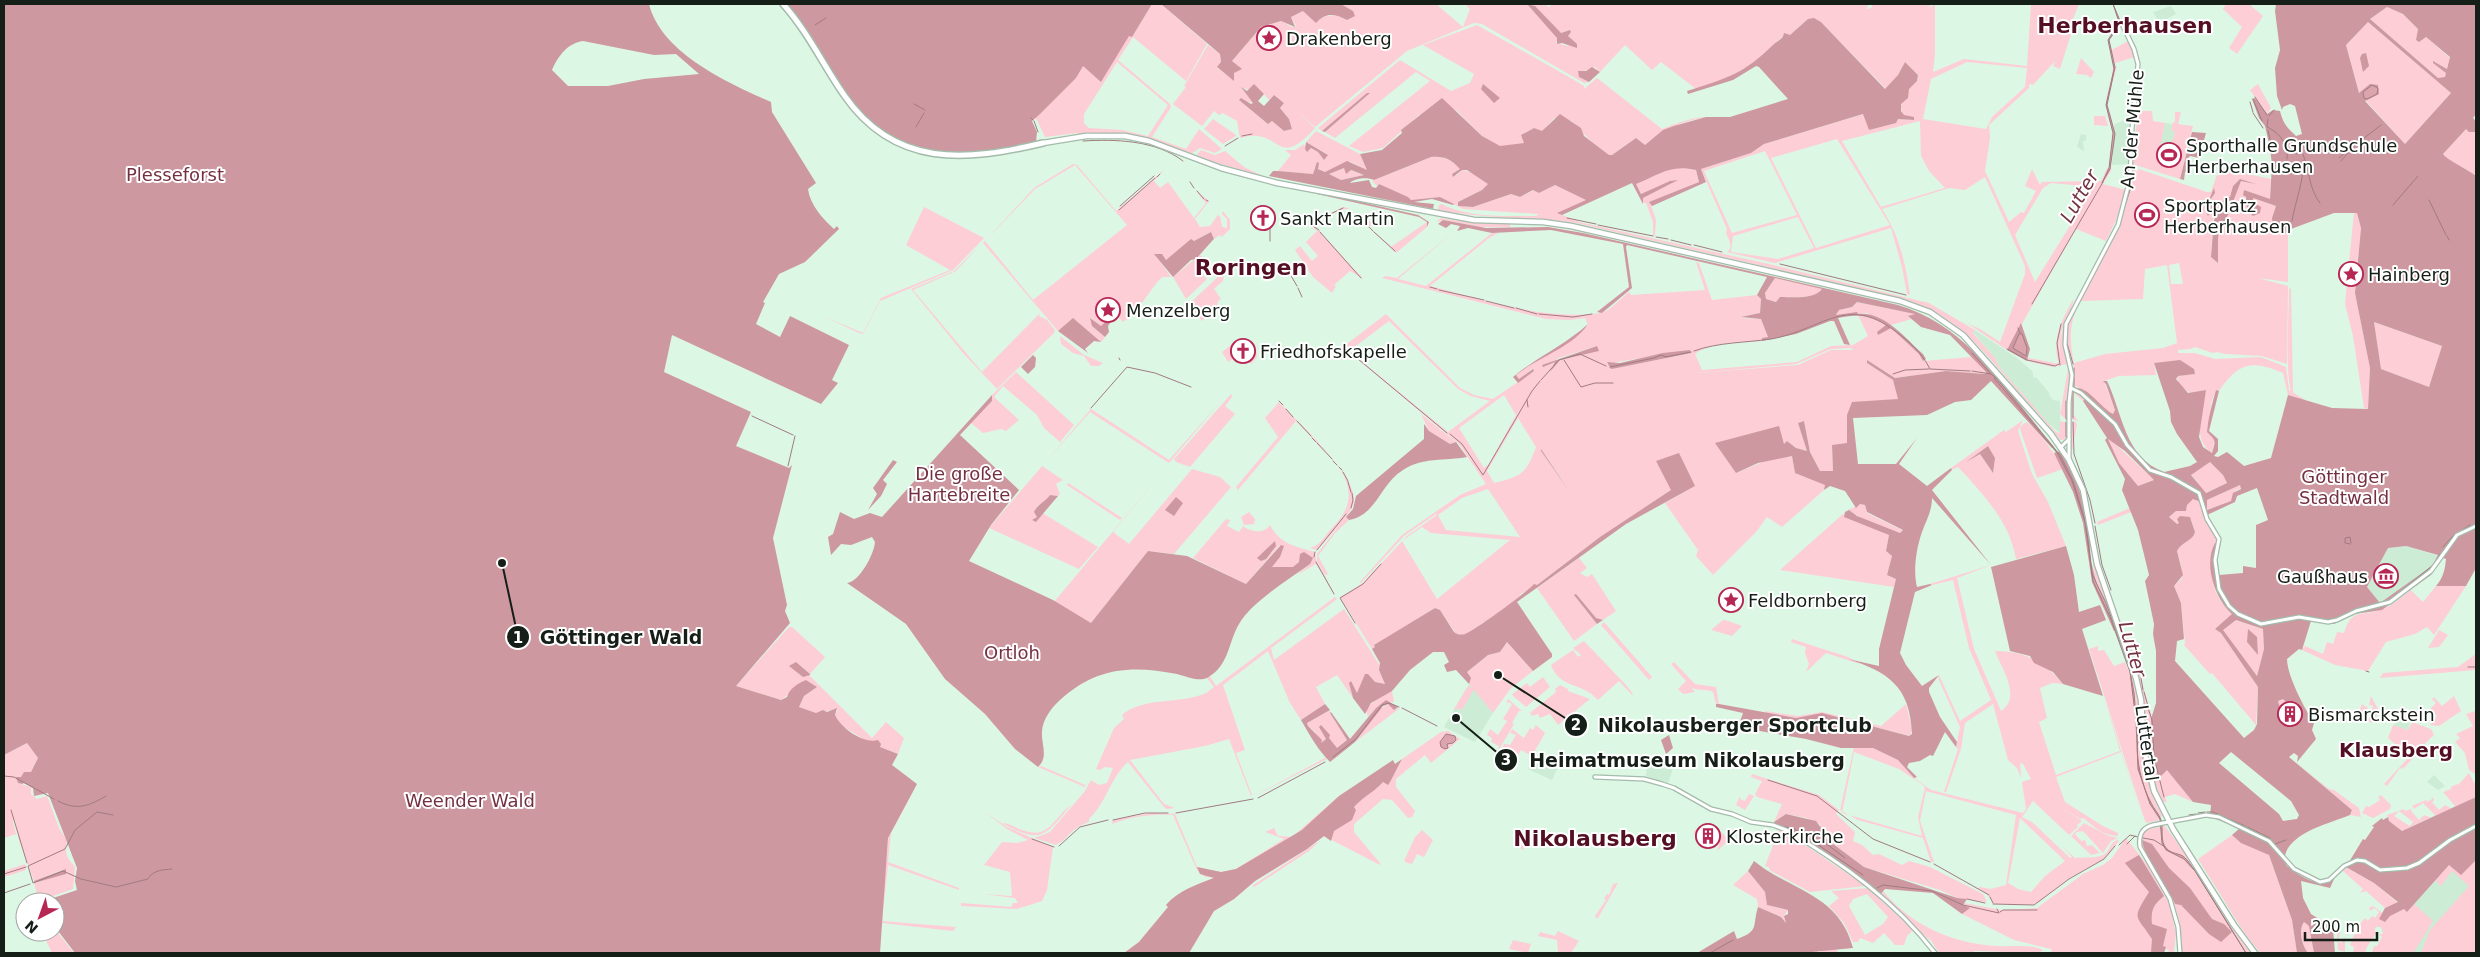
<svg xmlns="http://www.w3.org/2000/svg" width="2480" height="957" font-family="'DejaVu Sans',sans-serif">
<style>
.built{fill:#ccecd5}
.green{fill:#fdced5;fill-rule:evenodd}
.forest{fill:#ce98a0;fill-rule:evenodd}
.water{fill:#dca4ad;stroke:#a07c80}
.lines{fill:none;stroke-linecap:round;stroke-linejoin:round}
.stream{stroke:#a07c80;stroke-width:1}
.tertiary-casing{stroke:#a3bbaa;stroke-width:5.5}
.primary-casing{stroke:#a3bbaa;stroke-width:7}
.trunk-casing{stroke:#a3bbaa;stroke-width:8}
.tertiary{stroke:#fff;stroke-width:3}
.primary{stroke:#fff;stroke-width:4.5}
.trunk{stroke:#fff;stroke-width:5}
.labels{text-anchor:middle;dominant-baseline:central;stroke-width:4;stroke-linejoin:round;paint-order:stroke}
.poi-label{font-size:18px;fill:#151e17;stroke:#fff;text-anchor:start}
.street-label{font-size:18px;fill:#151e17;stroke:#fff}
.park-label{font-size:18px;fill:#743040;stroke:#fff}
.water-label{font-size:19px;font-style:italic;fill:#753241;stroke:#fff}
.quarter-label{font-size:20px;font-weight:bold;fill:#540f24;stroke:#fff}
.district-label{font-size:22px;font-weight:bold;fill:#540f24;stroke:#fff}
.leader{fill:none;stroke:#151e17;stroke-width:2}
.callout-dot{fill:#151e17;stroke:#fff;stroke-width:2}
.mark-label{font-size:15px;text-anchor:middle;font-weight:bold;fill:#fff}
.callout-label{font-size:19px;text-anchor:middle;font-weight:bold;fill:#151e17;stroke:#fff;stroke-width:4;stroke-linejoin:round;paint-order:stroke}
</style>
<rect width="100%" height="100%" fill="#ddf7e5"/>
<g class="built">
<polygon points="2171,6 2176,14 2167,19 2157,19 2153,12"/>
<polygon points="2129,119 2130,121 2129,164 2112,165 2114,126 2115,124"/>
<polygon points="2165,123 2173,124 2171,130 2175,132 2170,153 2174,154 2173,161 2163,158 2159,153"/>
<polygon points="2081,134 2086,135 2086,141 2083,141 2084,152 2077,146"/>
<polygon points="1107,304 1114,311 1107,319 1100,313"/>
<polygon points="1975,330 2017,358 2032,371 2034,378 2036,377 2050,394 2049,395 2053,400 2060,401 2060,433 2047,422 2000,368 1995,358 1973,332"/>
<polygon points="2406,546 2439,556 2432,566 2380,604 2367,587 2388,548"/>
<polygon points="1471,684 1493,713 1475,742 1444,727 1468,686"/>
<polygon points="2396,718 2410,723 2408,730 2394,726"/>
<polygon points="1533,757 1557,769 1552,780 1528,769"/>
<polygon points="1651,762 1674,765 1668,784 1646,776 1647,766"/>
<polygon points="2434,775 2445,786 2438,790 2427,782"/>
<polygon points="2476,860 2476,953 2412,953 2382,932 2381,927 2376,927 2385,908 2410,907 2449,864 2461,875"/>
</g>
<g class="green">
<path d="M1149 4 1132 37 1152 4H1161L1207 44 1186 81 1133 37 1118 60 1170 104 1171 107 1152 137 1186 149 1199 129 1222 149 1215 153 1200 148 1191 154C1151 138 1121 131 1078 134L1077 133 1045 137 1037 120 1027 112ZM1117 62 1168 105 1148 136 1122 130 1089 128 1084 123V114Z"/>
<path d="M1341 4H1436L1463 27 1470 9 1465 4H1527L1558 38 1556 43 1568 46 1572 41 1568 36 1570 30 1561 33 1557 30 1532 4H1544L1549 7 1552 4H1866L1868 5 1867 9 1871 8 1873 4H1931L1929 8 1935 4V54L1933 72 1964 59 2027 66 2031 4H2079L2057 59 2033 85 2029 84V88L1989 125 1990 138 1985 171 2009 222 2021 212 2024 213 2036 191 2025 186 2032 169 2040 185 2042 182 2101 181 2107 168 2112 169 2103 184 2126 190 2116 220 2106 241 2076 229 2007 350 1967 323 1980 329 2000 342 2025 274V266L1985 177 1965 190 1949 188 1882 209C1899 235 1906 264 1910 295L1907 294 1902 267 1891 228 1775 263 1727 252C1734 247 1729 240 1726 233L1727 229 1701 169 1751 153 1764 144 1864 114 1870 130 1897 119 1914 120V117L1904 116C1896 104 1907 92 1914 82L1917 81 1918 75 1905 62 1898 75 1886 89 1821 22 1808 19 1790 35 1783 36 1762 57 1737 75 1696 89 1661 62 1652 70 1625 45 1600 72 1595 67 1584 71V78L1589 82 1584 83 1482 24 1474 23 1407 51 1315 127 1296 111 1315 128C1275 173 1282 125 1240 138L1237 121 1223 113 1219 115 1214 111 1202 126 1173 104 1186 87 1184 86 1208 45 1220 54 1221 63 1217 68 1234 80 1232 61 1261 27 1281 21 1292 27 1296 26 1291 17 1303 11 1321 17 1336 15 1347 20 1353 11ZM1967 62 2027 68 2025 87 1992 117 1986 129 1923 119 1931 79ZM1242 88 1264 94 1269 100 1274 95 1284 103 1280 108 1289 119 1292 129 1284 131 1272 121 1268 124 1239 100 1253 103ZM1920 121 1921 156 1929 171 1945 188 1881 207 1842 141ZM1837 139 1890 225 1816 248 1771 158ZM1765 151 1797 215 1732 233 1704 171ZM2051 183 2094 187 2035 282 2015 235 2043 188ZM1798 217 1814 248 1778 259 1731 252 1733 236Z"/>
<polygon points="2226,4 2249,4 2263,16 2237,54 2229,48 2242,27 2223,9"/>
<polygon points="2387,7 2403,14 2418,29 2416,40 2426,37 2450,58 2447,69 2433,61 2446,73 2445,78 2438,78 2370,19"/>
<polygon points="2075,21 2060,69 2053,66 2068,31"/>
<polygon points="2368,22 2451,93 2405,144 2359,93 2346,45"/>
<path d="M1477 25 1569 77 1584 86V89L1597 78 1662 129C1677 123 1695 116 1711 117 1685 119 1665 129 1645 145L1636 138 1612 155 1609 156C1602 149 1593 144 1587 137 1574 125 1576 118 1554 118L1542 132 1534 128 1523 134 1524 143 1500 147 1482 136 1456 110 1419 115 1383 148 1363 152 1349 146 1430 81 1416 72 1335 138 1325 132 1369 94 1322 131 1318 128 1400 60 1451 91 1470 83 1474 74 1423 45Z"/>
<polygon points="2109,40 2112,50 2128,41 2135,57 2115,63"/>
<polygon points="2081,58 2094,72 2091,78 2087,75 2076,74"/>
<path d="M2117 66 2107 103 2113 124 2110 121 2111 126C2101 95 2110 96 2113 68Z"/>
<polygon points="2258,84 2271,108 2267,114 2250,90"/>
<polygon points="2138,111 2152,111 2153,121 2165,123 2159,153 2163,154 2163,158 2173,160 2174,155 2169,153 2175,132 2171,130 2173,122 2175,122 2175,112 2181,112 2178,124 2193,126 2180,179 2132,164"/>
<polygon points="2094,116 2105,116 2108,126 2094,125"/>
<polygon points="1213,119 1236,135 1236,136 1223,144 1204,129"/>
<path d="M2466 129 2476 132V176C2469 170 2446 160 2443 154Z"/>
<polygon points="1316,131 1360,154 1368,171 1351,162 1325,172 1315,167 1313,174 1278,171 1291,155 1285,150 1295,150 1304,144 1307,151 1311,148 1318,152 1324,160 1327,154 1306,142"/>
<polygon points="1201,150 1215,155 1225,151 1244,167 1265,177 1200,158 1197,154"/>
<path d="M1431 157C1444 156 1451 160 1461 169L1452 174 1457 175 1462 170 1477 174 1489 184 1482 190 1458 202V206L1473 207 1511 194 1520 197 1534 190 1539 193 1555 185 1587 200 1558 213 1579 222 1769 264 1929 303 1975 330 1973 333 1995 358 2000 368 2056 432 2060 433V421L2068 423 2067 436 2063 440H2060C2047 422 2031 407 2017 390 1980 347 1958 317 1901 298L1576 223C1530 217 1484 219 1438 210L1439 205 1442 204C1468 218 1507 216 1536 216L1539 214 1463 209 1440 197 1411 200 1379 184 1377 186 1372 181Z"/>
<path d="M1073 164 1077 165 1116 211 1165 169 1154 181 1160 188 1168 182 1194 218 1206 203 1196 191 1209 201 1195 219 1200 227 1210 226 1218 215 1220 216 1222 227 1227 228V219L1222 214 1223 211 1230 220V229L1222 237 1220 235 1214 239 1211 232 1184 246 1166 260 1155 254 1171 277H1163L1158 281 1133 315 1123 322 1107 305 1100 313 1107 319 1101 327 1091 318 1092 326 1105 337 1101 342 1074 319 1058 331 983 243 1034 188ZM1075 165 1127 225 1033 300 985 241 1035 189Z"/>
<polygon points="1681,166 1696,170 1699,182 1650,202 1656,220 1655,236 1653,235 1653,222 1646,203 1643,203 1643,198 1674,182 1641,194 1635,184 1670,168"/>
<polygon points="1344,168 1364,175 1341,180 1329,174"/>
<path d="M2134 168 2137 172 2139 169 2207 192H2211L2216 177 2223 169 2271 179 2270 200 2244 191 2247 210 2253 198 2276 206 2272 218 2273 233H2288V282L2258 278 2288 286 2287 364 2262 356 2225 354 2217 352 2213 353 2195 347 2191 349 2178 350V353H2195L2215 359 2261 357 2286 367 2289 390 2307 401 2288 395 2283 373C2252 360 2239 362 2219 391L2216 390 2211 403 2208 432 2215 438 2212 453C2192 440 2201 411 2206 390L2190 393 2179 385 2177 376 2194 374V369L2180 361 2154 363 2156 375 2119 376 2104 381 2115 410 2113 414 2101 406 2092 396 2073 385 2074 367 2066 347 2067 324 2118 225 2130 186 2132 169ZM2240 179 2224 225 2222 223 2218 238V263L2211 257 2213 220 2224 198 2230 197 2233 186ZM2179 263 2183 284H2171L2169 265ZM2167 265 2177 343 2163 348 2105 354 2074 363C2069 339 2069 323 2080 301L2143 299 2145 269Z"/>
<polygon points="924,207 984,238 953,270 880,301 863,334 859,333 825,317 863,333 881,298 950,270 906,245"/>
<polygon points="1343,207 1348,208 1356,215 1360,213 1372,223 1369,227 1391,247 1427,222 1427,227 1396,253 1349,209 1344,209 1325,217"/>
<polygon points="2354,212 2357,213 2361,228 2355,293 2370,368 2368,409 2364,408 2353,336 2345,304"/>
<polygon points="1441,218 1473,223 1510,224 1510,227 1480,227 1444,220 1436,222"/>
<path d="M1310 225H1313C1331 242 1346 262 1364 279L1350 271 1334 285 1336 286 1332 293 1313 277 1295 250 1300 246 1312 261 1318 256 1306 242 1317 231Z"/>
<path d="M1456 230 1398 279 1426 286 1492 233H1498L1489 238 1430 286C1486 300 1543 321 1601 313 1609 312 1622 297 1629 292L1631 295 1705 290 1696 262 1699 263 1712 300 1757 295 1761 299 1760 313 1741 318 1761 319 1768 337 1762 338V341C1743 342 1709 342 1695 354L1702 370 1797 362 1831 346 1853 345 1868 336 1858 315H1866L1887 325 1884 331 1891 328 1919 354 1923 361 1972 357 1986 372 1984 374 1946 371 1895 378 1867 360V363L1893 380 1899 399 1847 415V444L1832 445 1833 471H1820L1810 452 1804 421 1798 423 1807 451 1796 448 1787 441 1785 445 1716 443 1736 473 1768 460 1792 456 1795 473 1826 485 1824 490 1782 527 1767 517 1756 532 1713 575 1696 556 1698 550 1665 503 1695 486 1656 461 1672 490 1600 537 1537 585 1521 594 1515 602 1467 634 1457 635 1440 610 1435 608 1375 645 1376 647 1372 649 1340 597 1363 583 1407 536 1437 515 1436 514 1404 536 1361 583 1360 582 1402 535 1460 495 1486 484 1459 444 1343 347 1386 314 1460 388 1474 395 1493 399 1534 371 1532 369 1519 380 1515 376C1538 357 1566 345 1588 325L1585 318 1569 320 1546 319 1382 278 1385 276 1397 278ZM1389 321 1458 389 1471 396 1490 401 1448 432 1349 351ZM1597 346 1598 351 1560 360 1550 372 1556 361 1543 367 1559 358ZM1850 348 1854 350H1831L1798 365 1697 373 1796 364 1831 349ZM1680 352 1691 353 1617 368 1610 363ZM1504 395 1516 415 1489 464 1484 468 1459 428ZM1518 418 1536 447C1526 474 1522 476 1494 483L1487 471ZM1541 449 1569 491 1541 451ZM1488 489 1520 537 1446 530 1438 515 1462 498ZM1422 527 1431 533 1510 540 1437 599 1402 541Z"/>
<polygon points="981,244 956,271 913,290 982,372 1040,313 1039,316 1047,320 1055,330 1054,333 997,389 964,354 911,289 954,271"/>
<polygon points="1200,255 1210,264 1202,274 1207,279 1186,299 1173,277"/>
<polygon points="1222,273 1224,275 1223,281 1214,289 1221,299 1218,301 1217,307 1202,321 1189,304"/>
<path d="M1775 278 1823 289C1814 300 1792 297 1780 297L1776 302 1766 299 1765 293Z"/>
<path d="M2289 288 2291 289 2293 393 2291 392C2285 366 2289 316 2289 288Z"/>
<path d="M2074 298C2071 317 2056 329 2060 353V339L2065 322 2063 340 2067 364 2053 367 2027 361 2029 358 2059 364C2051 339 2062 319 2074 298Z"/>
<polygon points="1857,302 1916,314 1908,317 1912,319 1891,325 1867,313 1836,316 1839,310 1852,307"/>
<polygon points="2374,322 2442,346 2429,387 2381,369"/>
<polygon points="1060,336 1084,355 1103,363 1099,366 1091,366 1084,356 1073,353 1061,344"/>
<polygon points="1240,338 1249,349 1228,362 1222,352"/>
<polygon points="1256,349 1257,357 1251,364 1245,358"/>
<polygon points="1126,368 1091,409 1169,460 1222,400 1169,463 1090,412 1042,466 1063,480 1056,484 1060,494 1058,496 1050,495 1045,502 1037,506 1044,514 1098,547 1079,569 989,528"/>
<polygon points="2068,369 2071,372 2067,420 2060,414"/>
<polygon points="1016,372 1074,425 1060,442 1044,428 1037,415 1003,386 994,397 1019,420 1006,431 1001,429 983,433 971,423 992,401 992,395"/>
<polygon points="2075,391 2085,399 2083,401 2074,393 2073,414 2078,421 2071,419 2071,393"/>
<polygon points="1231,394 1232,397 1225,406 1235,414 1190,467 1176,462 1174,459"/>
<path d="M1279 402C1294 419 1363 479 1353 505 1346 521 1328 537 1317 550L1310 548C1320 546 1325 535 1332 528 1375 486 1325 453 1296 421L1238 490 1236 487 1278 437 1265 418Z"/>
<polygon points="1421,414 1456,442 1450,444 1429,431"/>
<path d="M2023 420 2018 431 2032 474 2048 502 2066 546 2016 559C2010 522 1983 494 1958 467L1952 470 1951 468 2004 430 2006 432ZM1988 446 1995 458 1992 472 1980 454 1970 459Z"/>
<polygon points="2074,421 2077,424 2072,451 2070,445 2072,422"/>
<path d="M2026 422C2036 427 2058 458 2063 469L2037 478 2021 432 2020 427Z"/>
<polygon points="2110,439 2154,480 2138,486 2119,463 2108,441"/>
<polygon points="2210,462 2223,475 2227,483 2205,493 2191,474"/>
<polygon points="1170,463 1113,532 1129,544 1192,469 1220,477 1231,487 1174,554 1148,551 1091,623 1054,602"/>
<polygon points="1068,483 1122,518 1120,520 1067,485"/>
<polygon points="2240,485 2241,488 2235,491 2231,501 2207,510 2207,500"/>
<path d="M2193 498 2201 502 2204 517 2218 542C2208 569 2209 595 2233 614L2215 629 2221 633 2258 687 2256 725 2212 673 2210 674 2184 645 2185 643 2181 603 2174 586 2182 578 2181 565 2177 551C2181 542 2192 541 2195 532L2191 519 2177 524 2169 517 2176 511H2186L2187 505Z"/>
<path d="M1860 504 1865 505 1867 513 1904 531 1900 533C1884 527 1862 521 1849 510L1844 512Z"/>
<polygon points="2130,508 2131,512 2098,525 2097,522"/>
<path d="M1249 512 1255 519 1254 524 1244 525V527C1252 532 1264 534 1270 525 1280 544 1296 547 1315 552L1316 560 1335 595 1316 564 1297 575 1310 564 1300 560 1294 567H1271L1280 557V545L1246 584 1193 558 1226 519 1230 520 1227 526 1239 532 1244 525 1241 517Z"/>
<polygon points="1843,514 1889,535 1886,551 1892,556 1887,575 1896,579 1894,587 1780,570"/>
<polygon points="1346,517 1349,520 1335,533 1318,556 1328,574 1325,575 1317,561 1317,554"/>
<polygon points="2089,528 2095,565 2117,630 2095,577"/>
<polygon points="1579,558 1587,568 1580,573 1587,577 1592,574 1616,611 1603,620 1597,619 1574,595 1597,624 1574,641 1537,588"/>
<path d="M1991 565 1957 578 1974 649 2001 711C2022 698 2002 669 1995 651 2024 651 2044 661 2063 684L2052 683 2040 688 2047 718 2039 722 2056 775 2120 751 2104 697 2144 823 2121 752 2056 777 2065 802 2103 826 2118 833V836C2103 836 2092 825 2083 818L2080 819 2060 807 2082 821 2077 825 2078 827 2069 835 2033 801 2022 817 2032 822 2070 858 2072 857 2063 847 2075 858C2083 857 2102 859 2107 852 2111 847 2110 843 2117 840L2119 841 2104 859 2071 877 2039 902 2031 905 1994 904 1987 894 1978 888 1980 887 1991 889 2006 885 2016 815 1926 791 1920 821 1934 862H1931L1923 838 1858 820 1840 810 1854 747 1873 748 1898 760 1914 778 1931 790 2023 813 2026 809 2022 782 2031 779 2023 764 2020 763 2021 778 2017 768 2008 760 1993 704 1965 723 1961 749 1946 792H1944L1958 749 1956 747 1960 727 1938 678 1939 675 1960 721 1991 700 1969 648 1953 580 1932 585 1930 584ZM1854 752 1899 769 1923 785 1925 788 1918 817 1922 836 1842 813ZM2020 818 2065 861 2045 876 2031 892 2018 889 2008 883Z"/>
<path d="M2436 586H2466L2434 635 2427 627 2415 634 2386 642 2368 671 2335 665 2302 650 2305 646 2323 654 2327 642 2333 644 2337 632 2344 633C2352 608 2359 617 2380 610 2391 607 2402 596 2411 590L2423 602Z"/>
<path d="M1335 597 1337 599 1271 648 1274 660 1344 609 1380 666 1379 670 1385 684 1375 682 1368 674 1357 693 1350 686 1353 698 1337 675 1316 687 1325 704 1301 720 1290 703 1268 651 1223 685 1245 750 1236 753 1252 795 1251 796 1229 739 1205 746 1130 760 1164 804 1175 808 1167 809 1164 807 1128 762C1110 778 1107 802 1089 819V822C1070 828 1071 837 1056 845L1034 838 1050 832 1085 791 1091 780 1099 785 1107 783 1113 768 1105 767 1100 770 1096 769 1114 728 1124 719 1122 715C1144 696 1180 705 1206 693L1214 687 1207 678 1209 675 1216 686Z"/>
<polygon points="1723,620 1725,620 1742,626 1732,636 1711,630"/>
<polygon points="2236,620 2263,629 2264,649 2257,676 2222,630"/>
<polygon points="1604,622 1652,677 1649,680 1601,625"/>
<polygon points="789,627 792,627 825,657 810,674 796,662 872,738 886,722 904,738 898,754 880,747 874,741 865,740 839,724 835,715 838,709 816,713 799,707 804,696 817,687 806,680 781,700 736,686"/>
<polygon points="2439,630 2448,635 2439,647 2428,648"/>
<polygon points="1792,639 1848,657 1860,664 1826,653 1806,672 1809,664 1805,653 1806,647 1791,642"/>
<path d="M1584 641 1626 685 1633 694 1632 695 1619 681 1598 700C1582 682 1560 689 1551 665L1573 650 1578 657 1581 655 1573 648Z"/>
<polygon points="1507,642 1533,671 1511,688 1493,713 1469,684 1467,672 1488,655 1500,652"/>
<path d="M2098 646V651L2104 650 2114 666 2125 662 2129 672 2132 671C2141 702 2139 733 2144 764 2148 782 2154 798 2162 815L2160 820 2147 823 2145 821 2089 649Z"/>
<polygon points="2476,654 2476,670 2380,678 2383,673 2458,667"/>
<path d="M1674 662 1695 684 1716 687 1719 704H1716L1713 692C1706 688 1698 692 1691 687L1695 692 1683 694 1678 689 1686 681 1671 664Z"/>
<polygon points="2138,668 2152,717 2154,760 2159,777 2167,769 2193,802 2175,794 2165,797 2167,802 2162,802 2160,799 2148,761 2142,698 2135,670"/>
<polygon points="1543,677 1550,687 1526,707 1513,696 1512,694 1527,683 1530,687"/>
<polygon points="1560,685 1568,689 1568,691 1590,699 1558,725 1550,714 1540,718 1538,714 1532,716 1530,713 1556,692 1555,689"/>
<polygon points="1468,686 1474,689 1462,710 1458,708 1456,710 1454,709"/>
<path d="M1392 691 1394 702C1381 701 1376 707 1368 717L1366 709 1379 697Z"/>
<polygon points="2371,696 2379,711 2372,723 2358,715 2362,704 2368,708 2365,717 2369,718 2373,706 2369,705"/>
<polygon points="2454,696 2461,711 2439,726 2430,725 2437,716 2430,709 2436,703 2432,699 2434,697 2442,706"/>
<polygon points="2283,698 2298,714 2297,718 2289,721 2283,717 2278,701"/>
<polygon points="1508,699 1522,711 1519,711 1512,723 1514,724 1497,753 1499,746 1491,742 1492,738 1487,735 1490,729 1498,735 1507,721 1503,719 1512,704 1508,702 1506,703"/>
<polygon points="1388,704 1395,709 1400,708 1355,742 1379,710"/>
<polygon points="1906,704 1912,729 1910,736 1843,719 1796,718 1766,713 1765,711 1798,716 1822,712 1881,726"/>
<polygon points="1330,710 1330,713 1347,740 1337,748 1329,738 1327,732 1319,727 1326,739 1320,744 1315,732 1308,726 1307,723"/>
<polygon points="2475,711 2476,713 2475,774 2469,770 2465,753 2455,742 2460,738 2456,734 2473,726 2466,714"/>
<polygon points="2412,722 2431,729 2434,735 2417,751 2412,746 2406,753 2388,738 2393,725 2408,730"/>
<polygon points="1536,725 1545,733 1532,756 1521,750 1514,762 1499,754 1504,744 1510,745 1516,735 1510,733 1512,729 1524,738 1530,728 1533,730"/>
<path d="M1448 731 1460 739 1431 763 1425 755 1396 779V787L1415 811 1412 817 1408 818 1392 800 1383 799 1354 824V832L1380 863V865L1324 836 1307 849 1255 881 1234 899 1214 911 1189 953H1124L1139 942 1168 907 1166 905C1179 890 1197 886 1214 877H1205L1197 870 1173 815C1152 814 1132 816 1112 824L1113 820 1151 813 1175 814 1197 867 1221 872 1236 869 1284 839 1265 832 1274 828 1278 836 1292 837 1339 796 1369 777 1394 774 1402 759 1441 732Z"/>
<path d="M27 743 38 758 31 772 18 783 31 787V794L37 799 47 796 59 828 67 841C64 853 67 858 75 867L73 889 39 901 34 883 66 873 62 870 34 881 18 837 15 820 13 821 16 834 4 838V755Z"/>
<polygon points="2410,756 2413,758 2404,768 2402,767 2403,769 2400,768 2387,786 2384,784"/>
<polygon points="1325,758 1327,759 1254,796"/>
<polygon points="2294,761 2329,789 2334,790 2359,808 2361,817 2350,815 2352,810"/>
<polygon points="1041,766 1085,785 1086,784 1085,787 1038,767"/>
<path d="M2469 773 2476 786V797C2452 809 2426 819 2402 831L2389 821 2387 815 2404 809 2405 811 2411 809 2410 806 2412 812 2419 820 2424 815 2432 818 2435 815 2423 803 2414 809 2412 806 2426 800 2427 802 2432 799V797L2434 800 2432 802 2439 810 2445 805 2452 809 2455 806 2443 792 2451 789V787L2457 784 2458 785ZM2399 811 2413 822 2410 826 2394 816Z"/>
<polygon points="1752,774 1819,795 1839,810 1836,814 1855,832 1853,841 1862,845 1873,855 1879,854 1902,865 1909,861 1930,867 1983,894 1987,902 1957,898 1940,890 1864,867 1821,835 1820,824 1807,818 1786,814 1774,822 1782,804 1757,797 1755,794 1762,781 1751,777"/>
<polygon points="917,784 891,833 888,862 959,888 959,890 888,865 882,921 956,927 953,931 882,923 882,929 880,928 889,832"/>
<polygon points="1749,794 1754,796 1745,810 1736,805 1740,796 1740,799 1745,801"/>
<polygon points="2381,795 2391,805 2390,809 2373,818 2362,813 2366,806 2369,807 2380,800 2378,797"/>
<path d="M1071 805C1046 836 1040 845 1002 823 1010 823 1017 829 1025 831 1050 839 1054 817 1071 805Z"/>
<polygon points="985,812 1007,827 1053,847 1047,890 1042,901 1017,909 961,906 961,903 1011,907 1013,903 1018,903 1015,898 983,894 1012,896 1010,872 984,865 1002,842 1017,843 1028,840 1007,829"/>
<polygon points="2084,823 2109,836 2118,838 2111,841 2103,853 2083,831 2077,832 2075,834 2081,841 2085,840 2087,846 2092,845 2100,853 2091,855 2071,836"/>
<polygon points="1705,825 1715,826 1729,840 1717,851 1719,845 1713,842 1716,836 1705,829 1701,829 1700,834 1708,841 1703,846 1696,840 1694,831"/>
<path d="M2165 826 2191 861 2234 931 2251 953 2245 952 2232 932 2245 953H2182C2182 926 2176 901 2162 878 2156 868 2146 859 2143 848 2141 841 2142 835 2147 829Z"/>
<polygon points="1422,830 1433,840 1424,857 1417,854 1412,864 1405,862 1404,858 1405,859 1415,837"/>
<polygon points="1779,830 1790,835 1866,886 1810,892 1769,870 1770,868 1765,866"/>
<polygon points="2238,831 2269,855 2292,920 2297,953 2260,953 2243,931 2198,859"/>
<polygon points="1524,833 1530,837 1523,850 1517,846"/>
<polygon points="2126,838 2149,867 2169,903 2176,933 2174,953 2170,953 2166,948 2164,953 2052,953 2051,949 2014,940 1962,914 1969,908 1962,905 1964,903 2001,910 2037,908 2083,874 2103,865 2112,858"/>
<polygon points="1321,840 1309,851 1254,887 1252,886"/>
<polygon points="2476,860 2476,953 2421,953 2430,930 2469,886 2452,871 2441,886 2435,880 2449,864"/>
<polygon points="25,864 26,870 4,877 4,871"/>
<polygon points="2346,867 2374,883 2398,903 2385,908 2366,891 2360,893 2363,889 2343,871"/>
<polygon points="1748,871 1765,892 1767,905 1788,910 1784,916 1786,923 1781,917 1758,907 1757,899 1733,885"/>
<polygon points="1618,883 1598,918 1596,918 1595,916 1606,900 1604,899 1607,894 1609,895 1613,884"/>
<path d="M1868 888 1913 930 1907 936 1904 945H1895L1884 933 1873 943 1860 938 1858 942H1853L1844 923 1829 906 1839 898 1831 891ZM1867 894 1888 917 1883 924 1865 935 1849 906 1853 899Z"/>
<path d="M1884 892C1912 926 1954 944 1998 946 2011 947 2032 944 2043 950L2039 953 1974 951V953H1939L1928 936 1930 941 1881 894Z"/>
<path d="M2413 903 2433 921 2414 952 2372 953 2374 946H2377L2382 937 2379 934H2383L2382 928 2377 926 2374 931 2377 932 2367 947 2365 953 2353 952 2354 947 2350 945 2355 933 2349 931 2348 936 2346 932 2349 930 2351 922 2360 924 2365 918 2368 921 2372 916 2375 918 2379 912 2374 908 2370 911 2369 908 2373 906C2387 917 2388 917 2404 909L2407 911Z"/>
<path d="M2304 922 2309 926 2314 953H2308C2302 946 2298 930 2304 922Z"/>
<polygon points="2337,929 2341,929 2338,942 2341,943 2345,937 2345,952 2338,950"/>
<polygon points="1558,931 1579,941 1571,953 1558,953 1557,940 1538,936 1540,932 1555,936"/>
<polygon points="42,932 58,933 74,953 52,953"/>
<polygon points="1513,940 1531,944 1528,953 1509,949"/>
<polygon points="1837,949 1838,953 1801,953 1818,950 1819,953 1821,950"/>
</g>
<g class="forest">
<path d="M4 4H649C661 53 728 83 771 102L772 112 816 183 808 189C810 205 823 219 834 229L837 226 839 229 805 262 779 274 763 302 765 303 756 324 780 337 790 316 849 345 832 380 838 383 821 404 672 335 664 372 751 412 736 446 789 468 792 465 773 538 787 605 785 611 790 623 736 686 781 700 787 697C790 688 797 684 806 680L817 687 804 696 799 707 816 713 823 710 827 712 837 708 835 715C841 728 863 744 878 740L881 744 880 747 898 754 892 765 917 784 888 838 880 953H75L55 927V902H41L77 890 75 881 77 868 48 793 34 796 33 788 24 783 22 784 18 783 16 777H21L24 772H31L38 758 27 743 4 755ZM583 41 654 55 676 54 699 74 644 79 608 86H568L552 70C558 56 568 43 583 41Z"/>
<path d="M786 4H1152L1132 37 1129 36 1101 82 1083 66 1076 78 1040 114 1032 121 1037 132 1036 142C970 163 889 158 847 95 827 64 812 31 786 4Z"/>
<path d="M1161 4H1341L1353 11 1355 16 1347 20C1335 14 1326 12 1316 23L1303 11 1291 17 1295 27 1281 21 1261 27 1232 61 1242 69 1234 73V81L1217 67 1221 62 1220 54Z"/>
<polygon points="1527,4 1535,6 1561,33 1570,30 1571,32 1568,36 1577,44 1577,48 1562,43 1557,44 1557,38"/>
<path d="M2276 4H2476V114L2473 118 2476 121V132H2469L2466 129 2443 154C2447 160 2469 170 2476 176V568L2466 586H2436C2443 578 2445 570 2446 559L2443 558 2431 575 2382 610 2355 614 2334 624 2311 621 2302 650 2299 649 2287 659C2287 676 2305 709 2314 723L2312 730 2316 739 2297 762 2298 756 2294 753 2289 757 2352 810 2350 815C2330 823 2289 833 2285 856L2294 866 2292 867 2287 863 2286 865C2300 876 2318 890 2335 877L2330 888 2301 881 2303 898 2311 914 2333 928 2335 953H2314L2309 926 2304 922C2298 930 2302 946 2308 953H2297L2292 920 2269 855 2241 843 2232 835 2240 828 2210 817 2211 805 2193 802 2167 770 2159 778 2154 760 2151 719 2156 703V651L2153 634 2154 624 2145 581 2149 575 2138 530 2122 490 2125 479 2105 440 2107 438 2083 401 2085 399 2113 423 2126 446 2150 471 2171 479 2199 495 2201 502 2193 499 2187 505 2186 511H2176L2169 517 2177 524 2179 523 2177 519 2180 516 2190 517 2195 532C2193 541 2181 542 2177 551L2183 575 2174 586 2181 603 2184 639 2177 641 2175 661 2244 738 2254 730 2257 724 2258 687 2221 633 2215 629 2232 614C2215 599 2203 564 2215 543L2221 542 2217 558 2219 575 2243 573V566L2256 568V525L2268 520 2257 488 2237 496 2235 502 2207 515 2200 492 2151 468 2128 444 2117 424 2077 388C2089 388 2101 408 2113 414L2115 410 2106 384 2103 381H2107C2123 414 2124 457 2164 472L2190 466 2197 462 2177 434 2171 422 2170 411 2154 363 2180 360 2194 369 2195 374 2178 376 2176 379 2188 393 2206 390 2199 437 2203 447 2212 453C2216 440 2216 441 2207 432 2208 418 2212 404 2216 390L2219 391 2209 431 2218 439V451L2214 456 2218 457 2227 452 2244 466 2271 458 2288 395 2332 408 2368 409 2370 368 2355 293 2361 228 2357 213H2334L2291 229 2290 233H2273L2272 218 2276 206 2253 198V202L2261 207 2260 213 2253 216 2247 210 2246 197 2243 195 2244 190 2270 199 2272 165 2270 148 2265 126 2259 118 2252 99 2255 98 2267 114 2273 110 2280 111C2283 123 2287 128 2296 136L2302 134 2295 106 2290 104 2283 107 2282 110 2277 96 2275 68 2280 50 2275 11ZM2387 7 2403 14 2418 29 2416 40 2419 42 2426 37 2450 57 2447 69 2433 61V63L2446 73 2445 77 2438 78 2370 19ZM2368 22 2451 93 2405 144 2365 101 2379 94 2378 85 2370 84 2359 93 2346 45ZM2374 322 2442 346 2429 387 2381 369ZM2108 439 2125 451 2154 480 2138 486 2119 463ZM2210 462 2223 475 2227 483 2206 493 2191 475ZM2240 485 2241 489 2233 493 2231 501 2207 510V500ZM2406 546 2438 555 2432 566 2380 603 2367 587 2388 548ZM2236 620 2263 629 2264 649 2257 676 2223 630ZM2283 699 2298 714 2297 718 2289 721 2283 717 2278 701ZM2231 752 2291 801 2299 815 2297 819 2283 821 2279 814 2219 763Z"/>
<path d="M1814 18 1821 22 1885 89 1898 75 1905 62 1918 75 1917 81 1909 89 1908 98 1901 104V111L1904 115 1914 117V120L1898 119 1896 123 1869 130 1863 114 1764 144 1751 153 1701 169 1706 182 1652 206 1649 202 1699 182 1696 170C1670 164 1659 175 1636 184L1641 194 1670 181 1678 180 1643 198V204L1632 183 1562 215 1557 213 1586 200 1555 185 1539 193 1533 190 1520 197 1511 194 1473 207 1458 206V202L1482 190 1488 184 1467 170H1462L1453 177 1452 174 1460 169C1451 159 1444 156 1431 157L1374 180C1367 177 1355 178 1350 183L1369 180 1372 187 1376 188 1379 184 1408 197 1411 200 1440 197 1454 204 1453 205 1432 199 1414 202 1434 204 1433 209 1269 176 1273 171H1278L1313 174 1317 162 1319 163 1318 169 1325 172 1347 161 1367 170 1360 154 1382 150 1402 133 1401 130 1442 98 1482 136 1500 146 1524 143 1521 135 1534 128 1542 131 1560 114 1581 128 1584 136 1609 155H1612L1636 138 1645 145 1663 130 1674 126 1706 117H1730L1788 99 1759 67 1756 66 1733 80 1688 94 1687 91C1727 78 1744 74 1774 44 1779 40 1783 39 1784 33L1790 35 1808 19ZM1344 168 1346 174 1351 170 1364 175 1341 180 1329 174Z"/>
<polygon points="2366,53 2369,66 2363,72 2360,58 2362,54"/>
<polygon points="1592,67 1600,72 1589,82 1579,77 1578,71 1586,71"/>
<polygon points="1254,84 1264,94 1258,101 1264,106 1274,95 1284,103 1280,108 1289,119 1292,129 1284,131 1272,121 1268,124 1239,100 1241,98 1251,104 1253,103 1241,87 1247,91"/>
<polygon points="1483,84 1500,98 1494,103 1481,89"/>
<polygon points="1367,93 1370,93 1325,132 1322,131"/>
<polygon points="2192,132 2206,133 2199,158 2190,156 2187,159 2189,170 2185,172 2184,180 2180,179"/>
<polygon points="1306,142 1328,155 1324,160 1318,152 1311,148 1307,152 1305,149"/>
<polygon points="2240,179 2256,184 2241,181 2224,225 2221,224 2218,238 2218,263 2211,257 2213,231 2211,227 2225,196 2230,197 2233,186"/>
<polygon points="2214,188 2215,193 2210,200 2216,204 2208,216 2205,210"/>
<polygon points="1317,192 1418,215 1429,222 1427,227 1427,222 1419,217 1317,194"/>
<path d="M1443 220 1486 228 1548 227 1583 233 1898 305C1969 326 2009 393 2054 447L2052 448 1991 381 1971 400 1955 402 1927 415 1853 418 1858 464H1896L1917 438 1899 464 1927 486 1951 468 1952 470 1932 490 1991 565 1932 498C1932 511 1926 521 1922 532 1916 549 1913 571 1917 587L1930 584 1932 585 1915 592 1900 653 1906 665 1922 686 1939 675 1929 688V692L1940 717 1957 742 1956 747 1945 732 1933 756 1930 755 1920 761 1909 763 1907 767 1917 777 1914 778 1898 760 1873 748H1841L1806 739 1754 730H1737L1743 713 1716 707V704H1719L1796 718 1822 713 1909 736 1912 734C1910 686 1888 672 1848 659L1879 666V649L1896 579 1887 575 1892 556 1886 551 1889 535 1844 517 1845 512 1849 510 1857 516 1900 533 1903 530 1867 512 1865 505 1860 504 1856 508 1845 491 1830 486 1824 490 1825 485 1795 473 1792 456 1758 463 1736 473 1715 443 1779 426 1784 444 1787 441 1796 448 1807 451 1798 423 1804 421 1810 452 1820 471H1833L1832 445 1847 443V415L1852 402 1898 399 1893 380 1867 363V360L1895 378 1946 371 1985 374 1986 372 1950 335 1921 327 1908 316 1915 314 1857 302 1852 307 1839 310 1836 315 1857 312 1858 314C1884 311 1905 338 1923 354L1926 359 1923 361 1919 354 1891 328 1878 335 1877 332 1886 325C1867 314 1859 314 1838 318L1850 345 1844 344 1834 321H1830L1796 334 1762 341V338L1768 337 1761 319 1741 317 1760 313 1761 299 1757 295 1767 277 1627 245 1626 247 1632 288 1602 313 1597 312 1629 287 1623 244 1551 230 1492 233 1468 228 1457 231 1460 226 1451 224 1446 228 1438 224ZM1775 278 1822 289C1814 300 1792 297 1780 297L1776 302 1766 299 1765 293Z"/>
<polygon points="1211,232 1214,239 1212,241 1196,259 1191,260 1173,277 1154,254 1162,254 1166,260 1191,239 1194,241"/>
<polygon points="1073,318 1101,342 1094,341 1085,349 1088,353 1058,331"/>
<polygon points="1090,318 1101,326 1107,320 1110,323 1108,326 1109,332 1105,337 1092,326"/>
<path d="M2021 323 2030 349 2027 361 2007 350ZM2019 334 2027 348 2026 356 2013 348Z"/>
<path d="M1588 324C1573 347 1537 358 1516 375L1519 379 1533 369 1534 371 1518 383 1513 377C1537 357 1565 345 1588 324Z"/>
<polygon points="1597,346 1599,351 1560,360 1550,372 1555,362 1543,367 1542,365"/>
<polygon points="1690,350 1691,353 1617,368 1611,369 1607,362 1620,363 1663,353"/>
<polygon points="1033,355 1036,358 1035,367 1028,374 1021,367"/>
<path d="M992 395V401L960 435 1019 490 991 525 969 561 1053 600 1091 623 1148 551 1187 556 1246 584 1281 545 1284 546 1280 557 1272 567H1293L1299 562 1300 554 1304 552 1313 558 1310 564C1290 579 1252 601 1239 624 1228 643 1229 666 1207 678 1198 682 1185 676 1177 674 1132 665 1096 667 1060 700 1052 707 1042 720 1042 732 1041 744 1049 757 1038 767L1015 749 985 714 945 679 906 624 847 583C859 582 874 555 875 542L872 537 851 545 841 544 831 555 828 537 833 534 840 512 854 519 870 513 882 517Z"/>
<path d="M1424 424 1429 431 1450 444 1456 442 1467 457C1445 461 1423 457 1403 470 1380 484 1377 515 1349 520L1346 517 1353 509 1356 496 1424 439Z"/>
<polygon points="1988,446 1995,458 1993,473 1980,454 1966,462"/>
<polygon points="1541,449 1569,491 1541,451"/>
<path d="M2060 451C2075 475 2084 498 2088 526 2091 540 2089 555 2093 569 2097 590 2109 609 2117 630L2114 631 2092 582 2083 523 2073 492 2054 453Z"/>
<path d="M1679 453 1695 486 1626 524 1517 602 1552 654V657L1533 671 1507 642 1500 652 1488 655 1467 672 1471 678 1469 684 1456 670 1447 672 1444 665 1449 662 1444 652H1433L1410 670 1392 691 1371 703 1365 714 1353 698 1349 683 1351 681 1357 693 1365 674H1368L1375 682 1385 684 1379 670 1380 663 1372 649 1375 647 1374 645 1435 608 1440 610 1454 632C1458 635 1460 635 1465 634 1473 632 1531 589 1534 584L1537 585 1600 537 1671 490 1656 461Z"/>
<polygon points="893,460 897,462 883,480 887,484 881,496 868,510 877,494 873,488"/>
<path d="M1050 495 1058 496 1036 522 1032 520 1037 517 1034 512C1038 504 1045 502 1050 495Z"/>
<polygon points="1176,497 1183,503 1174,516 1165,510"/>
<polygon points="1275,541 1276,546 1266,559 1261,561 1257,558"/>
<polygon points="2066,546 2074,575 2079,612 2100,605 2106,620 2082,629 2103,696 2063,684 2053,672 2034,663 2030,656 2010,651 1991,567"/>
<polygon points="1576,594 1596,618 1603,620 1597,624 1574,595"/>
<polygon points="2248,629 2257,637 2258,655 2247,642"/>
<polygon points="796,662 810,674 810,675 803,677 789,666"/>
<path d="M1386 700 1398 707 1394 710 1388 704 1383 706 1355 742 1330 762C1318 750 1309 734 1301 720L1325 704 1330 710 1307 723 1308 726 1322 740 1321 743 1326 739 1319 727 1321 725 1330 735 1329 738 1337 748 1347 740 1330 713 1331 712 1350 739 1376 708Z"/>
<polygon points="1669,735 1673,748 1666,754 1661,740"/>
<path d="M1402 759 1390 782 1388 785 1383 782C1374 792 1363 797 1354 807L1356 810 1352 820 1334 831 1331 841 1324 836 1307 849 1255 881 1234 899 1214 911 1189 953H1124L1139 942 1168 907 1166 905C1179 890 1196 885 1214 878L1200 874 1197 867 1221 872 1236 869 1302 830 1339 796 1393 760 1395 764Z"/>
<polygon points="2476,797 2476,860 2461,875 2449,865 2407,912 2404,909 2390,916 2385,922 2379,919 2385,908 2398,902 2374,883 2346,867 2363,839 2365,840 2374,827 2372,826 2382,818 2383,820 2388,817 2389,821 2402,831"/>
<path d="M1786 814 1816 821 1822 829 1821 835 1864 867 1957 898 1967 899 1963 905 1970 908 1962 914 1933 893 1885 889 1881 894C1857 873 1805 835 1775 824L1774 822Z"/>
<path d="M2142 840 2152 844 2169 868 2190 888 2212 919 2224 924 2232 932 2221 942 2209 934 2181 905 2175 904C2167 885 2143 856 2142 840Z"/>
<path d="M2139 855 2164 896C2153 905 2151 910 2152 924L2167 929 2163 946 2166 947 2164 953H2151L2152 939C2136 914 2131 921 2149 892L2125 863Z"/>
<path d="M1754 861C1791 891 1839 894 1853 948L1801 953H1697L1734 931 1737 939C1760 931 1752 926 1758 907L1781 917 1786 923 1784 916 1788 914V910L1767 905 1765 892 1748 871Z"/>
<polygon points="66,869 66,874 34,883 34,881"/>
</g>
<g class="water">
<polygon points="2113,4 2121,23 2109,40 2115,67 2107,105 2115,134 2110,169 2102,183 2109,168 2113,133 2106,105 2114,69 2108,40 2119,22"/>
<polygon points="2372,85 2378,88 2377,94 2367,99 2364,98 2363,92"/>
<polygon points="2019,334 2022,334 2027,348 2026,356 2013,348"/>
<path d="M1994 378H1996L2060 455 2073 481 2086 524 2092 574 2106 603 2129 666 2134 693 2138 739C2135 758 2142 786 2151 803 2154 809 2159 814 2161 820 2164 830 2159 841 2167 849 2172 854 2179 853 2184 857 2188 860 2191 866 2194 869L2246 953 2195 871 2184 859 2166 850 2162 843 2160 819 2150 804 2138 769 2136 721 2130 672 2110 617 2093 581 2085 522 2072 481 2058 454Z"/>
<polygon points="1446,734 1455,736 1456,740 1453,743 1447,744 1448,748 1445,749 1441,747 1440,742"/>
</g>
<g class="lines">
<g class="stream">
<polyline points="815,25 826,18"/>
<polyline points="2255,97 2267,115"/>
<polyline points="2253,99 2262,121"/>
<polyline points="2250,102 2253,112"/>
<polyline points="914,104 925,110"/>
<polyline points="2253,113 2263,128"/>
<polyline points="2269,116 2274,110"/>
<polyline points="1031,118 1033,120"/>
<path d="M2268 119 2267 127C2280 133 2289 145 2287 159"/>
<polyline points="1034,121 1038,132"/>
<polyline points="916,127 924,113"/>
<polyline points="2268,130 2273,152"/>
<polyline points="1242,136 1252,134"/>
<path d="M1083 141C1115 139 1156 140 1183 161"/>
<polyline points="1225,146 1238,138"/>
<polyline points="2286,146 2297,154"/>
<path d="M2302 152C2310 169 2308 188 2320 203"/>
<polyline points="2339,158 2347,151"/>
<polyline points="2341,161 2355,145 2381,125"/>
<polyline points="1157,177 1160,174"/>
<polyline points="1190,182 1194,188"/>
<polyline points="1197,191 1204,199"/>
<polyline points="1206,200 1208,201"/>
<polyline points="2429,200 2446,235"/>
<polyline points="2393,205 2418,176"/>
<polyline points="1120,206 1154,176"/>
<polyline points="1119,210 1155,178"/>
<polyline points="1326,216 1343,208"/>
<polyline points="1266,217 1268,220"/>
<polyline points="1567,218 1596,224"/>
<polyline points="2121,218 2131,187 2133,170"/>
<path d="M2292 221C2295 202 2305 178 2303 160"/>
<polyline points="1270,224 1270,241"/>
<polyline points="1598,225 1653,236"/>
<polyline points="1313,226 1319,230"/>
<polyline points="1369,227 1373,231"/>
<polyline points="1320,232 1361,278"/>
<polyline points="1374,232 1395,251"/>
<polyline points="2447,236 2449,240"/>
<polyline points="1656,237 1668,239"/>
<polyline points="1671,240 1691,245"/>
<polyline points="1694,245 1722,252"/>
<polyline points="2106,251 2118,228"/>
<polyline points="1780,264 1906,295"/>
<polyline points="1284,267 1286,270"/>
<polyline points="1290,274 1297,286"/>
<polyline points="1430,287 1437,289"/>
<polyline points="1298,288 1302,297"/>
<polyline points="1439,290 1484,300"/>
<polyline points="1486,301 1514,308"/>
<polyline points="2032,304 2103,182"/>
<polyline points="1516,308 1537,314"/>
<polyline points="1539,314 1573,317 1592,314"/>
<polyline points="2018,328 2020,333"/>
<polyline points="2067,343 2073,364"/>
<polyline points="2007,349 2027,360 2055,366 2059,364"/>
<path d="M1694 351C1719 342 1744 343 1771 339 1822 330 1846 294 1895 331 1909 341 1922 353 1930 369L1970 371"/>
<polyline points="1972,353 1990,373"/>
<polyline points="1352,354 1447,433"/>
<polyline points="1119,358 1120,360"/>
<polyline points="1564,360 1581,387 1595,383 1613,383"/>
<polyline points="2060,365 2057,343 2061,324"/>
<polyline points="1610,367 1654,358 1661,355 1666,357 1691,352"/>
<polyline points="1972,371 1991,374 1995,377"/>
<polyline points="1893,374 1905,370 1929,369"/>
<polyline points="1541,380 1559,360 1580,354 1606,366"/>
<polyline points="2074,387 2074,368"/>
<polyline points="1527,400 1528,407"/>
<polyline points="1279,401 1283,405"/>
<polyline points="1091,408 1127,367 1155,373 1191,387"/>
<polyline points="1286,409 1293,417"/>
<polyline points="752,416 793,435"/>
<polyline points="2073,418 2073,391"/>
<polyline points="2066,419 2066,401"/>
<polyline points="1297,421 1311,436"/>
<polyline points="2066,422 2066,437"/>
<polyline points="2073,422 2074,454 2090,500 2095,523"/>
<polyline points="1450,434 1462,444 1483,475 1532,391 1540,381"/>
<polyline points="1312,438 1316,442"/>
<polyline points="1317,443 1332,459"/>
<polyline points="1333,461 1337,465"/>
<polyline points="788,466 795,436"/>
<polyline points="1339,467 1342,470"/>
<polyline points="1343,472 1348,481"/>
<polyline points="1348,482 1351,492"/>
<polyline points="1351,508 1353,500 1352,493"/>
<polyline points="2095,526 2102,565 2111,590"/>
<polyline points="2350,544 2345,543 2345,538 2350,537 2351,543"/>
<polyline points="2443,547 2453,536 2470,525"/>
<polyline points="1317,550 1346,514"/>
<polyline points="1314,557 1315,552"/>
<polyline points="1316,562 1334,594"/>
<polyline points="2436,562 2440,554"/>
<polyline points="2401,591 2433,565"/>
<polyline points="1355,623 1340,598 1363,584 1381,564"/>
<polyline points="2128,639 2128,640"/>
<polyline points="2129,644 2131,649"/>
<polyline points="2132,651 2133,654"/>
<polyline points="2134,657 2138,670"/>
<polyline points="2468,667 2476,667"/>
<polyline points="2366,671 2369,672"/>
<polyline points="2139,673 2140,675"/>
<polyline points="2141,678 2143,690"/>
<polyline points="2144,692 2148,706"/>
<polyline points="1402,708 1437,726"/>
<polyline points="2148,708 2152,720 2154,758 2164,797"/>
<polyline points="1333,757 1356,739 1382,705 1389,703 1399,707"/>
<polyline points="4,776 14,777 54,799"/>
<polyline points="1768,780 1817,796 1873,839 1930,862"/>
<polyline points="1258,798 1325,762"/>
<path d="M58 801C77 811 89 806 106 796"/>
<polyline points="11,810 27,863"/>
<polyline points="2207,812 2212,812"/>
<polyline points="2213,812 2245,826"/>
<polyline points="1176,813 1253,799"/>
<polyline points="2198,813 2205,812"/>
<path d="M113 815 97 812 75 830 65 849 28 866 33 883 63 871 81 879 116 887 148 879C153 870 162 870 172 869"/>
<polyline points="2189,815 2196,814"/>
<polyline points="1113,820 1145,813 1168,813"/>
<polyline points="1785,827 1793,828 1863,875"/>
<polyline points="2247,827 2270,838"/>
<polyline points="2143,838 2154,840 2165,847"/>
<polyline points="1032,839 1054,847"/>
<polyline points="1820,839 1845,858"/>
<polyline points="2127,844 2135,836"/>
<polyline points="2275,844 2286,840"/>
<polyline points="2119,845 2130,835 2138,837"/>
<polyline points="1059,846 1080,827 1108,820"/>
<polyline points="1934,864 1989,895"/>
<polyline points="4,874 26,867"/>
<polyline points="1877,888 1883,885 1932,891 1963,905 1999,913 1997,909"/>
<polyline points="4,893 30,884"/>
<polyline points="1990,897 1993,903"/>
<polyline points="1967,899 1985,903"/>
<polyline points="1993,904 2034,905 2069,879 2104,859 2115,846"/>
<polyline points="2000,912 2003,910 2037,910"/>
<polyline points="1710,953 1733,940"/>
</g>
<defs>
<g id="tertiary">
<polyline points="2071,388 2081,393 2115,424 2127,445 2150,470 2171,477 2199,493 2207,519 2219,539 2215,560 2219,589 2229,606 2238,614 2261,624 2299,617 2328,622 2337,620 2356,611 2390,602 2431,571 2457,535 2476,526"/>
<polyline points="2061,447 2069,439"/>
<polyline points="2069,460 2069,403 2072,375 2065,345 2066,324 2118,225 2130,179 2132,129 2138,64 2134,49 2122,24"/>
<path d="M1595 777 1644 779 1662 784 1674 788 1711 809 1732 814 1751 822 1773 825 1786 830C1842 863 1895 901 1935 953"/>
<polyline points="2158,824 2206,815 2219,817 2269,841 2294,869 2320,882 2329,880 2344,866 2357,860 2365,861 2380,870 2407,868 2419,863 2450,840 2476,826"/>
<path d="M2158 824C2144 826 2138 832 2140 847L2170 899 2178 927 2180 953"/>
</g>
<polyline id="primary" points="1043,143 1086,136 1125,136 1149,141 1221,168 1277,183 1474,220 1543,222 1571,226 1900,301 1930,312 1963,335 2051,434 2069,460 2083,490 2097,564 2136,678 2141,700 2144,750 2154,791 2173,829 2234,925 2255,953"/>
<path id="trunk" d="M783 4C808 32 823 65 844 95 895 169 967 161 1043 143"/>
</defs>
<use href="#tertiary" class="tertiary-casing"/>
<use href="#primary" class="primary-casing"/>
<use href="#trunk" class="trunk-casing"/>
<use href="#tertiary" class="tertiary"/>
<use href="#primary" class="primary"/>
<use href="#trunk" class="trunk"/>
</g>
<defs>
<symbol id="sight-ring" viewBox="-11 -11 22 22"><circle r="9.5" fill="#fff" stroke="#b72754" stroke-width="1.5"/><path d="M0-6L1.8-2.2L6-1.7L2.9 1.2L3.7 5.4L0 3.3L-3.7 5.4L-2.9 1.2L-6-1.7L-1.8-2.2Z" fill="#b72754"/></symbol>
<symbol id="stadium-ring" viewBox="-11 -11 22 22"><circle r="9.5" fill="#fff" stroke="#b72754" stroke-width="1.5"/><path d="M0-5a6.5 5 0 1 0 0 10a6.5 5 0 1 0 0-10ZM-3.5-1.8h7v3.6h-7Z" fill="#b72754"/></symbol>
<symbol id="church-ring" viewBox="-11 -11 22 22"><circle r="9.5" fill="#fff" stroke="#b72754" stroke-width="1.5"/><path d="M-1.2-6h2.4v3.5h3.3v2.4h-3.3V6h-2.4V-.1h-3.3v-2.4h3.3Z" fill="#b72754"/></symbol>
<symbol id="museum-ring" viewBox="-11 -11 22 22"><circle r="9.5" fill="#fff" stroke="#b72754" stroke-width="1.5"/><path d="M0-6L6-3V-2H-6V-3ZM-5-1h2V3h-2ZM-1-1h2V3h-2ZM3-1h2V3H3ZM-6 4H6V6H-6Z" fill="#b72754"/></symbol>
<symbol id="building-ring" viewBox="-11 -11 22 22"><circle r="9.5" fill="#fff" stroke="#b72754" stroke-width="1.5"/><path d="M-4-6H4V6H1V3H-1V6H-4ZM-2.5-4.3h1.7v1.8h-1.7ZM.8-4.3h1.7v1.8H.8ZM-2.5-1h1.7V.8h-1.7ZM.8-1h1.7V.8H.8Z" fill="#b72754"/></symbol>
</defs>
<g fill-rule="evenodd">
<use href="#sight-ring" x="1255" y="24" width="28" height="28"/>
<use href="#stadium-ring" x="2155" y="141" width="28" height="28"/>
<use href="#stadium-ring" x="2133" y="201" width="28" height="28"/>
<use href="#church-ring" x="1249" y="204" width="28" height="28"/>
<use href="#sight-ring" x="2337" y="260" width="28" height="28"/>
<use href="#sight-ring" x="1094" y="296" width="28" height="28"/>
<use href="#church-ring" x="1229" y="337" width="28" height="28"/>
<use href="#museum-ring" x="2372" y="562" width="28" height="28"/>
<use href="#sight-ring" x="1717" y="586" width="28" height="28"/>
<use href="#building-ring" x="2276" y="700" width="28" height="28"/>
<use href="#building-ring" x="1694" y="822" width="28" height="28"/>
</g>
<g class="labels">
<g class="poi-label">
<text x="1286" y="38">Drakenberg</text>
<text x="2186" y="145">Sporthalle Grundschule<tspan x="2186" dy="21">Herberhausen</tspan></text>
<text x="2164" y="205">Sportplatz<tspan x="2164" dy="21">Herberhausen</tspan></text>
<text x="1280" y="218">Sankt Martin</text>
<text x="2368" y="274">Hainberg</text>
<text x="1126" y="310">Menzelberg</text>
<text x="1260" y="351">Friedhofskapelle</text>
<text x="2368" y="576" text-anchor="end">Gaußhaus</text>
<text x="1748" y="600">Feldbornberg</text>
<text x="2308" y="714">Bismarckstein</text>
<text x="1726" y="836">Klosterkirche</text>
</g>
<g class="street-label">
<text transform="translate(2132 129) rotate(-85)">An der Mühle</text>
<text transform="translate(2147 743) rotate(82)">Luttertal</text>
</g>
<g class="park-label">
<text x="175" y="174">Plesseforst</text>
<text x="959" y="473">Die große<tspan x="959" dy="21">Hartebreite</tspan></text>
<text x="2344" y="476">Göttinger<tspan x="2344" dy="21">Stadtwald</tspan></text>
<text x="1012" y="652">Ortloh</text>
<text x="470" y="800">Weender Wald</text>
</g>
<g class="water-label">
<text transform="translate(2079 196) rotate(-60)">Lutter</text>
<text transform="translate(2133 649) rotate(74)">Lutter</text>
</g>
<g class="quarter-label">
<text x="2396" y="750">Klausberg</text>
</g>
<g class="district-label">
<text x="2125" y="25">Herberhausen</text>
<text x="1251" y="267">Roringen</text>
<text x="1595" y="838">Nikolausberg</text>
</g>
</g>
<path class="leader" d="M502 563L518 637M1498 675L1576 725M1456 718L1506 760"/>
<g class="callout-dot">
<circle cx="502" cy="563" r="5"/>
<circle cx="1498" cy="675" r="5"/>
<circle cx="1456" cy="718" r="5"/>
<circle cx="518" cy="637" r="12"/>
<circle cx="1576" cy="725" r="12"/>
<circle cx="1506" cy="760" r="12"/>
</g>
<g class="mark-label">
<text x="518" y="643">1</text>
<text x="1576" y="730">2</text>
<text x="1506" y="765">3</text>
</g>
<g class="callout-label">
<text x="621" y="644">Göttinger Wald</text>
<text x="1735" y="732">Nikolausberger Sportclub</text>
<text x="1687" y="767">Heimatmuseum Nikolausberg</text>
</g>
<rect width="2480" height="957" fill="none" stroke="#151e17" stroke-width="10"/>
<g transform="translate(40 917) rotate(221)"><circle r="24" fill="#ffffff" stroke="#a1a5a2"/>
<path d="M0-4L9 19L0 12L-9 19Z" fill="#b72754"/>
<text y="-8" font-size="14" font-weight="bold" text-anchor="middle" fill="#151e17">N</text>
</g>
<path d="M2305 932v8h72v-8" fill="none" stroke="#151e17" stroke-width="2.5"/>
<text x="2312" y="932" font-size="15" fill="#151e17" stroke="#ffffff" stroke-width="4" paint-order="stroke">200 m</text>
</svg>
